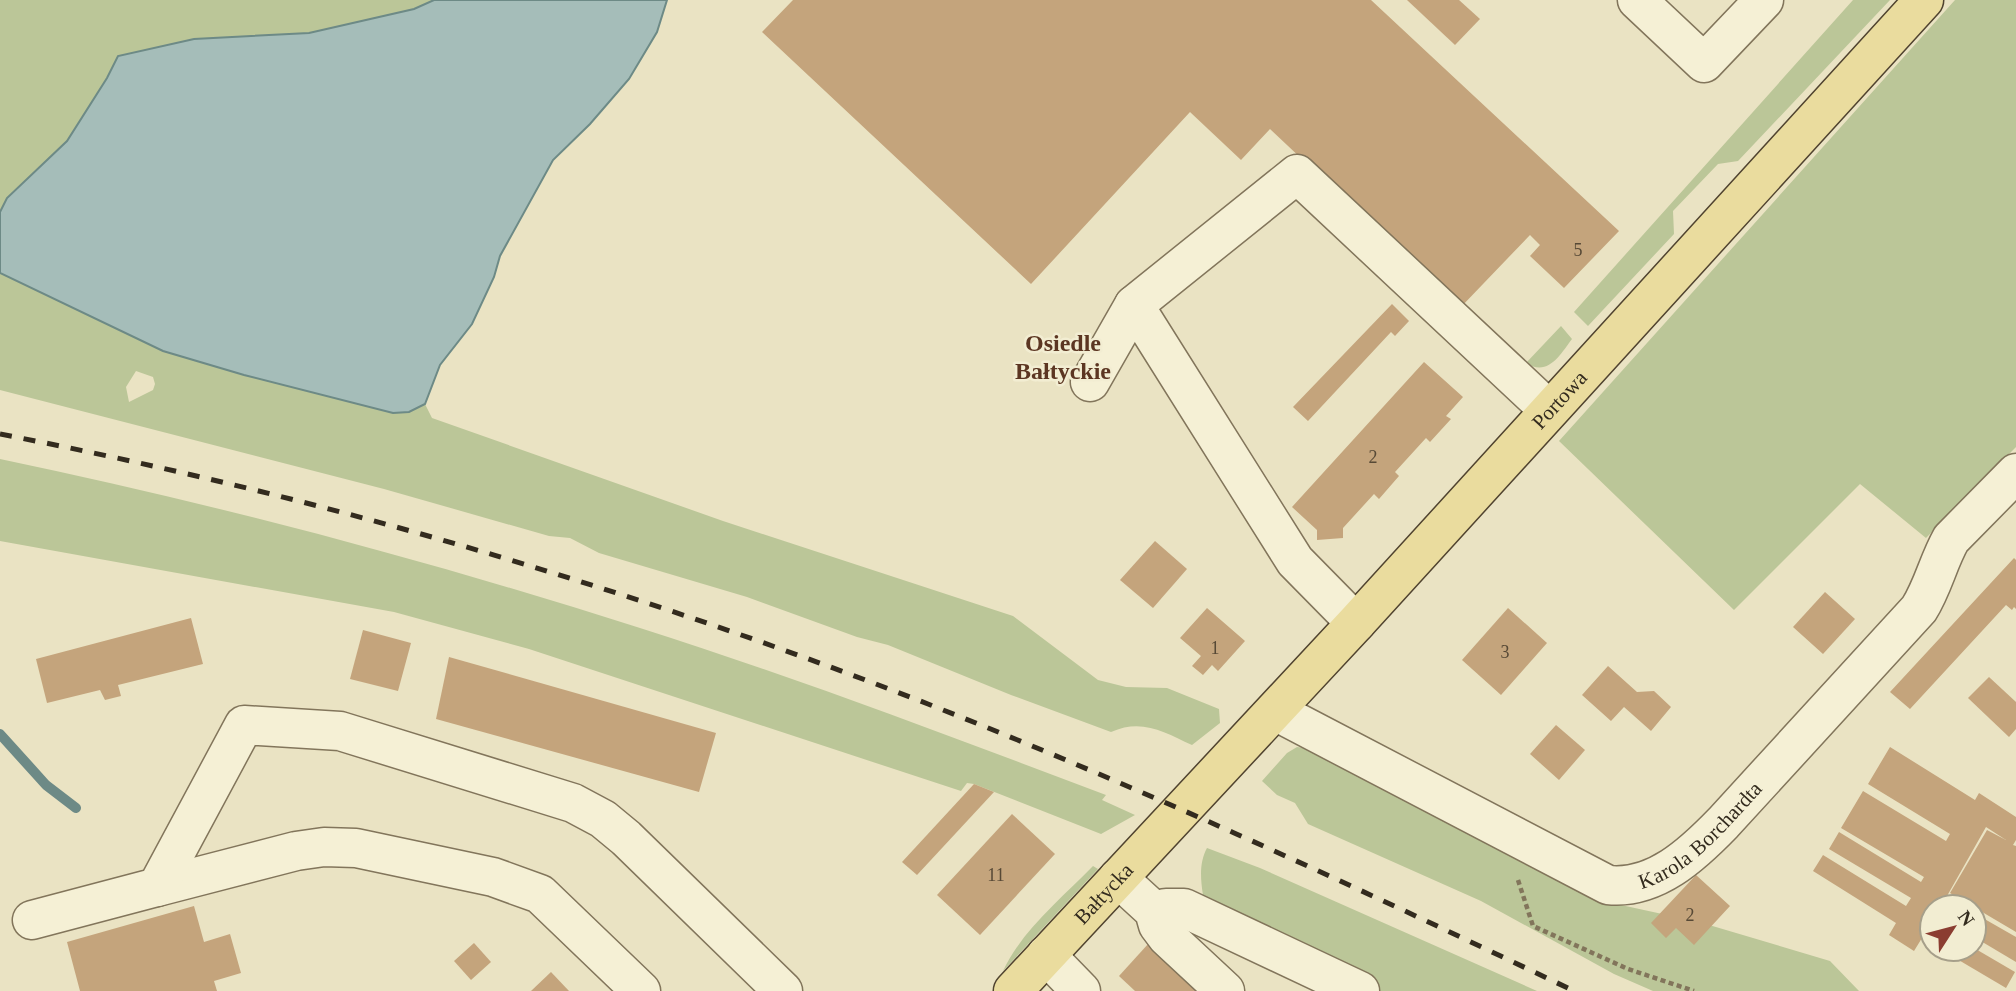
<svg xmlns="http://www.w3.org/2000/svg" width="2016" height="991" font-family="'Times New Roman',serif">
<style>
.green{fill:#bbc698;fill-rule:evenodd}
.water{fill:#a5bdb9;stroke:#6d8a86;stroke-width:2}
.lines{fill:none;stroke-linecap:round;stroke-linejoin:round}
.stream{stroke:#6d8a86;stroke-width:10}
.building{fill:#c4a47c}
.minor-casing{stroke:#82755b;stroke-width:41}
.major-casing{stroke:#50432f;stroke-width:41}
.path{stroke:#82755b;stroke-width:4.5;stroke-dasharray:5 3.5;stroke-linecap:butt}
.minor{stroke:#f5f0d5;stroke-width:38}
.major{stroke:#eadc9e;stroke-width:38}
.rail{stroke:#332b1e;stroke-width:5;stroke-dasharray:12 12;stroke-linecap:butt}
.labels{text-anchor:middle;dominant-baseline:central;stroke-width:5;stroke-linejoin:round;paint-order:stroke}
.number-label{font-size:18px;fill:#574936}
.street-label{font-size:21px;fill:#332b1e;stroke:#f2edd2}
.quarter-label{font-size:24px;font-weight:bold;fill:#5c3622;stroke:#f2edd2}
</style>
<rect width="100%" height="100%" fill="#eae3c3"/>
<g class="green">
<path d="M0 0H434L414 9 309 33 194 39 118 56C104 85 87 116 67 140 46 166 16 183 0 212Z"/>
<polygon points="1853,0 1890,0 1738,161 1718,164 1673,211 1674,234 1588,326 1574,312"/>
<polygon points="1955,0 2016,0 2016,447 1926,538 1860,484 1734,610 1559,441"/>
<path d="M0 273 163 351 244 375 393 413 409 412 425 404 432 418 723 521 1013 616 1098 680 1126 687 1167 688 1219 709 1220 723 1192 745C1164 732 1142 718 1111 732L1011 695 888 645 857 637 747 597 599 553 570 538 549 536 384 489 0 390ZM136 371 153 377 155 384 153 390 129 402 126 387Z"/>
<path d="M1561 326 1572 339C1560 355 1548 377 1526 363Z"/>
<path d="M0 459C216 504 430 561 640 628 797 678 952 737 1106 795L1102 800 1135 815 1101 834 974 784 967 783 961 791 529 649 394 612 0 541Z"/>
<polygon points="1297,747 1314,749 1486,841 1621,905 1699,922 1830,961 1859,991 1653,991 1614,974 1481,901 1308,824 1295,803 1277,795 1262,781 1287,753"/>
<path d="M1207 848 1260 868 1537 991H1375L1206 914C1203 892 1196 868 1207 848Z"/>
<path d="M1093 866 1098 869 1003 971C1022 930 1062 898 1093 866Z"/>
</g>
<polygon class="water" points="434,0 667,0 657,32 629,79 590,124 553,160 500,256 494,277 472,324 440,365 425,404 409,412 393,413 244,375 163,351 0,273 0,212 7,198 67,141 107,78 118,56 194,39 309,33 414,9"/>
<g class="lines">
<polyline class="stream" points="0,734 46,785 76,808"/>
</g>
<g class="building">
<polygon points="793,0 1371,0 1619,231 1564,288 1530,256 1540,245 1530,235 1460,308 1270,129 1241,160 1190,112 1031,284 762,32"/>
<polygon points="1407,0 1459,0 1480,19 1455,45"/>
<polygon points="1392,304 1409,321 1395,336 1391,332 1308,421 1293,407"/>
<polygon points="1424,362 1463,397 1446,416 1451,419 1430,442 1426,438 1395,472 1399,476 1379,499 1374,494 1343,528 1343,538 1317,540 1317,530 1292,507"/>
<polygon points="1155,541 1187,569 1153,608 1120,580"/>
<polygon points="2014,558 2016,560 2016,609 2014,607 2012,610 2006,605 1910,709 1890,692"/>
<polygon points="1825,592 1855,619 1823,654 1793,627"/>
<polygon points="1207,608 1245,641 1218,671 1212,665 1203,675 1192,666 1201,656 1180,638"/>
<polygon points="1508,608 1547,643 1501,695 1462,660"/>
<polygon points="191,618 203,664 118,685 121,696 105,700 100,690 47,703 36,659"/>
<polygon points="363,630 411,643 398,691 350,679"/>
<polygon points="449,657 716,733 699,792 436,719"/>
<polygon points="1608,666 1637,692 1654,691 1671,707 1651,731 1624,707 1611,721 1582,695"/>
<polygon points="1989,677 2016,702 2016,729 2009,737 1968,698"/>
<polygon points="1556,725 1585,750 1559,780 1530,754"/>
<polygon points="1890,747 1975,800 1979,793 2016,817 2016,840 2013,845 2016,846 2016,932 1950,893 1987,830 2006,840 1986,827 1947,896 1964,907 1932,907 1932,944 1922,938 1914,951 1889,935 1896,923 1813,871 1823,855 1906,906 1911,898 1829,849 1839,832 1921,882 1924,877 1841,828 1863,791 1946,841 1950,834 1868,784"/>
<polygon points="974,784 994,792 917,875 902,862"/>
<polygon points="1012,814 1055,854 980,935 937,895"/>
<polygon points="1696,875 1730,906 1694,945 1676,928 1666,938 1651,923"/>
<polygon points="194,906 204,942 230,934 241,973 214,981 217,991 80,991 67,942"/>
<polygon points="1974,913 2016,937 2016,962 1974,937"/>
<polygon points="474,943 491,962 471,980 454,961"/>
<polygon points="1149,943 1201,991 1135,991 1119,976"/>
<polygon points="1974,948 2015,972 2006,988 1940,949"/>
<polygon points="551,972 569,991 531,991"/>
</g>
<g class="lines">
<defs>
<g id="minor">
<polyline points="1637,0 1704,63 1764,0"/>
<polyline points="1134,305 1295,561 1356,623"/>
<polyline points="1090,382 1134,305 1297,174 1549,410"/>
<path id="s1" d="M1275 711 1608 885C1655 890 1693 854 1723 823L1919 609C1933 587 1938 562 1951 539L2016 473"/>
<polyline points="1118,878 1154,911 1158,925 1167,937 1225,991"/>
<polyline points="157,887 296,851 324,847 356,848 493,877 540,894 641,991"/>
<polyline points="1154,911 1166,908 1184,908 1360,991"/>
<polyline points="32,920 157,887 244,725 340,731 573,803 603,819 626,838 783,991"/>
<polyline points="1046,955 1081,991"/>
</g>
<g id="major">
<path id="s2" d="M1013 991 1356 623 1924 0"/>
</g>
</defs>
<use href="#minor" class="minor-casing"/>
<use href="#major" class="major-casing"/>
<polyline class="path" points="1518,880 1533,926 1628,969 1694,991"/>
<use href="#minor" class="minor"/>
<use href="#major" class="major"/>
<path class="rail" d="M0 434C316 495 628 587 928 704 1147 790 1361 889 1574 991"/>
</g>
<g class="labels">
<g class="number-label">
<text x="1578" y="250">5</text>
<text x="1373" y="457">2</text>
<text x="1215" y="648">1</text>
<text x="1505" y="652">3</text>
<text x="996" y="875">11</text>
<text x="1690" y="915">2</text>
</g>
<g class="street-label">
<text stroke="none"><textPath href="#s2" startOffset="805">Portowa</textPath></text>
<text stroke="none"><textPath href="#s1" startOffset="485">Karola Borchardta</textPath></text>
<text stroke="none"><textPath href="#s2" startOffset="133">Bałtycka</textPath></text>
</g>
<g class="quarter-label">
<text x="1063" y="343">Osiedle<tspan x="1063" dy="28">Bałtyckie</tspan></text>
</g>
</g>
<g transform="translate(1953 928) rotate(54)"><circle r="33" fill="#f2edd2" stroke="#a69f8a" stroke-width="2"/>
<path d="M0-5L12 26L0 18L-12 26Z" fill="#8b3d31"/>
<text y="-10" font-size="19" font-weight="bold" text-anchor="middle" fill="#332b1e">N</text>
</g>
</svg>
